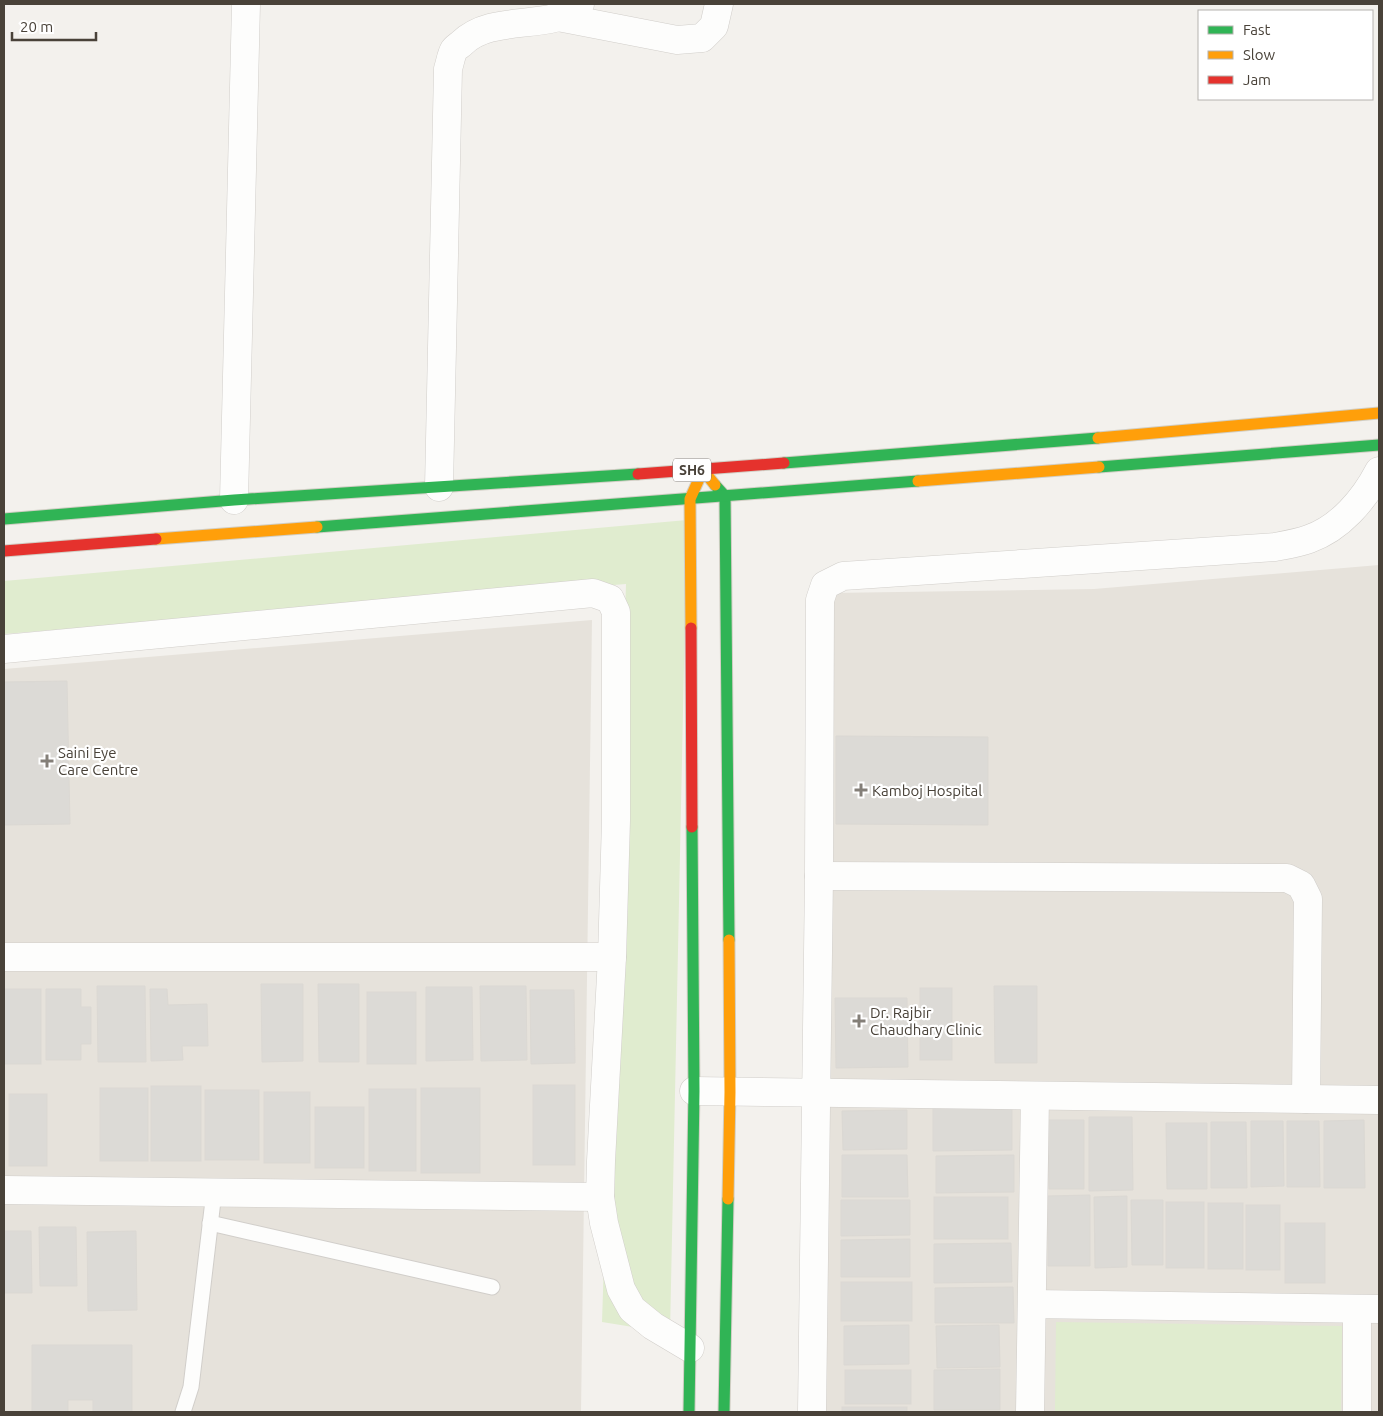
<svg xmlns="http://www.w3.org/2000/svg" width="1383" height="1416" font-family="Ubuntu,sans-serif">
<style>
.residential{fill:#e6e2db}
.green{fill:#e0eccf}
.building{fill:#dcdad6;stroke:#dbd8d3}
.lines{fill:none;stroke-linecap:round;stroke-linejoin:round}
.lane-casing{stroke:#d1ceca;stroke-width:17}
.street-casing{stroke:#d1ceca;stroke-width:29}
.fast-casing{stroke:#d1cec4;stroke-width:13}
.slow-casing{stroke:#d1cec4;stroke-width:13}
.jam-casing{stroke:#d1cec4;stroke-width:13}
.lane{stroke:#fdfdfc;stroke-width:15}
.street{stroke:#fdfdfc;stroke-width:28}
.fast{stroke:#30b455;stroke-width:11}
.slow{stroke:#ff9f0a;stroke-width:11}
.jam{stroke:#e5322d;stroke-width:11}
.poi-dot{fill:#847f78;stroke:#fff;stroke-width:2}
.labels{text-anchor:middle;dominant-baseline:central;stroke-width:4.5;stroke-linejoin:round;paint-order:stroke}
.shield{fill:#fff;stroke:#807b74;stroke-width:1}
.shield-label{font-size:14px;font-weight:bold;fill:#494239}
.poi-label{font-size:15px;fill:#494239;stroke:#fff;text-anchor:start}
</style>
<rect width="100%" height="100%" fill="#f3f1ed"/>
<g class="residential">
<polygon points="1379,565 1379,1412 825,1412 830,593 1094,589"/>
<polygon points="592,620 581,1412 4,1412 4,669"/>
</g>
<g class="green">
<polygon points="687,520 670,1333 602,1322 626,584 4,634 4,581"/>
<polygon points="1056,1322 1342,1326 1341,1412 1055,1412"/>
</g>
<g class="building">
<polygon points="67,681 70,824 4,825 4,682"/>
<polygon points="836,736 988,737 988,825 836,824"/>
<polygon points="261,984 303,984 303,1061 262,1062"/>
<polygon points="318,984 359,984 359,1062 319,1062"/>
<polygon points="97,986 145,986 146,1062 98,1062"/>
<polygon points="480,986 526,986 527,1060 481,1061"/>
<polygon points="994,986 1037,986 1037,1063 995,1063"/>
<polygon points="426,987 472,987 473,1060 426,1061"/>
<rect x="920" y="988" width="32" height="72"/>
<rect x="4" y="989" width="37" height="75"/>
<polygon points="46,989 81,989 81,1007 91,1007 91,1044 81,1044 81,1060 46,1060"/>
<polygon points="150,989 167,989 168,1005 207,1004 208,1046 182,1046 183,1060 151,1061"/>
<polygon points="530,990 574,990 575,1063 531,1064"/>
<rect x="367" y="992" width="49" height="72"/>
<polygon points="835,998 907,998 908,1067 836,1068"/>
<rect x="533" y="1085" width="42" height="80"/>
<rect x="151" y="1086" width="50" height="75"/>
<rect x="100" y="1088" width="48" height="73"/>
<rect x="421" y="1088" width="59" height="85"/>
<rect x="369" y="1089" width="47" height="82"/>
<rect x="205" y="1090" width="54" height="70"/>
<rect x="264" y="1092" width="46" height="71"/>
<rect x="9" y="1094" width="38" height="72"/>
<rect x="315" y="1107" width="49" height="61"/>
<polygon points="1012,1107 1012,1150 933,1151 933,1108"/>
<polygon points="907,1110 907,1149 843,1150 842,1111"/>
<polygon points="1089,1117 1132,1117 1133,1190 1089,1191"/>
<polygon points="1048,1120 1084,1120 1084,1189 1049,1189"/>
<polygon points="1364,1120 1365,1188 1324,1188 1324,1121"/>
<polygon points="1251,1121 1283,1121 1284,1186 1251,1187"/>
<polygon points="1287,1121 1319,1121 1320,1187 1287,1187"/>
<polygon points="1211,1122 1246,1122 1247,1188 1211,1188"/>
<polygon points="1166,1123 1207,1123 1207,1189 1167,1189"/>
<polygon points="842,1155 907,1155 908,1197 842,1197"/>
<polygon points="1014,1155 1014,1192 936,1193 936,1156"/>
<polygon points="1090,1195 1090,1266 1048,1266 1048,1196"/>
<polygon points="1127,1196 1127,1267 1095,1268 1094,1197"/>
<rect x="934" y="1197" width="74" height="42"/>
<polygon points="841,1200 910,1200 910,1235 841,1236"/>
<polygon points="1131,1200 1163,1200 1163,1265 1132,1265"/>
<rect x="1166" y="1202" width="38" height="66"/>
<rect x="1208" y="1203" width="35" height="66"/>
<rect x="1246" y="1205" width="34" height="65"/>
<rect x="1285" y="1223" width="40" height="60"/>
<polygon points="39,1227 76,1227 77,1286 40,1286"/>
<polygon points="4,1231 31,1231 32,1293 4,1293"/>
<polygon points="136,1231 137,1310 88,1311 87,1232"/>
<polygon points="910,1239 910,1277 841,1277 841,1240"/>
<polygon points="1011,1243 1012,1282 934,1283 934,1244"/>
<rect x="841" y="1282" width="71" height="39"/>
<polygon points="1013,1287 1014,1323 935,1323 935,1288"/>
<polygon points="909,1325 909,1364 844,1365 844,1326"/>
<polygon points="999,1325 1000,1367 937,1368 936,1326"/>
<polygon points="32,1345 132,1345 132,1412 93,1412 93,1400 68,1400 68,1412 32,1412"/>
<polygon points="1000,1369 1000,1410 934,1410 934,1370"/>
<rect x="845" y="1370" width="66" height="34"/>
<rect x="842" y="1407" width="65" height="5"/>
</g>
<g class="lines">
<defs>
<g id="lane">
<polyline points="210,1223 492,1287"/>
<polyline points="183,1412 191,1387 214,1192"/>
</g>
<g id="street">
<polyline points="558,17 677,40 702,38 714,26 719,4"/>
<path d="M439 487 448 69C450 63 451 55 454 50 455 48 460 45 462 43 494 12 553 33 580 4"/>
<polyline points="234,500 246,4"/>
<polyline points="4,649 593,593 610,599 616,612 616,820 612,957 601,1161 600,1197 604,1223 621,1289 632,1309 653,1326 690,1348"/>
<polyline points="819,876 1287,878 1301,885 1308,899 1306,1099"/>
<polyline points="4,957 612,957"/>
<polyline points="694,1091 1379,1100"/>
<polyline points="4,1190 600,1197"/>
<polyline points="1032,1304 1379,1309"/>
<polyline points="1357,1309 1357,1412"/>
<path d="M812 1412 819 876 820 600 825 585 843 576 1275 547C1286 545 1298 543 1309 539 1340 528 1364 500 1379 471"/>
<polyline points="1030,1412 1035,1096"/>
</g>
<g id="fast">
<polyline points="784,463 1098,438"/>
<polyline points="1099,467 1379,445"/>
<polyline points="715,485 725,496 729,940"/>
<polyline points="4,519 234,500 638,474"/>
<polyline points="317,527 918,481"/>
<polyline points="689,1412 694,1091 692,827"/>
<polyline points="724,1412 728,1199"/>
</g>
<g id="slow">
<polyline points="1098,438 1379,413"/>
<polyline points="918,481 1099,467"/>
<polyline points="156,539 317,527"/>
<polyline points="691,628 690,499 703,470 715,485"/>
<polyline points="728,1199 730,1092 729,940"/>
</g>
<g id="jam">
<polyline points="638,474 784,463"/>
<polyline points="4,551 156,539"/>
<polyline points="691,628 692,827"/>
</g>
</defs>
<use href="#lane" class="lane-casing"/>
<use href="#street" class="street-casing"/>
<use href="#fast" class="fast-casing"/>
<use href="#slow" class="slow-casing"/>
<use href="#jam" class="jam-casing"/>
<use href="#lane" class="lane"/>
<use href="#street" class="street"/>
<use href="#fast" class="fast"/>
<use href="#slow" class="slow"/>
<use href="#jam" class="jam"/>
</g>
<g class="poi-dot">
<path d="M44.5 753.5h5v5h5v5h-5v5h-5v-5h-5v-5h5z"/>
<path d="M858.5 782.5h5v5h5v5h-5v5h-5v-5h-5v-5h5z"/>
<path d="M856.5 1013.5h5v5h5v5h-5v5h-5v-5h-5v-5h5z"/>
</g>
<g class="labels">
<rect class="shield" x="673" y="458.5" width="38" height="23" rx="4"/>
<g class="shield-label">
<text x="692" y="470">SH6</text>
</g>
<g class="poi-label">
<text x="58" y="752">Saini Eye<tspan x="58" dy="17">Care Centre</tspan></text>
<text x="872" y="790">Kamboj Hospital</text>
<text x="870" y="1012">Dr. Rajbir<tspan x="870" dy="17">Chaudhary Clinic</tspan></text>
</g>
</g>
<rect width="1383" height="1416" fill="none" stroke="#494239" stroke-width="10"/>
<rect x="1198" y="10" width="175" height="90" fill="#ffffff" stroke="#b6b3b0"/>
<rect x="1208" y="26" width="25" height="8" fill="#30b455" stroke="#b6b3b0"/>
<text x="1243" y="35" font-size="15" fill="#494239">Fast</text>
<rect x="1208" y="51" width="25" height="8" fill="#ff9f0a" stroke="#b6b3b0"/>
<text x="1243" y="60" font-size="15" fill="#494239">Slow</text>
<rect x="1208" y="76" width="25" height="8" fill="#e5322d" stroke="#b6b3b0"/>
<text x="1243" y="85" font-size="15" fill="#494239">Jam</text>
<path d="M12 32v8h84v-8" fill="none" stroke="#494239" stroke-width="2.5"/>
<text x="20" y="32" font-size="15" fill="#494239" stroke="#ffffff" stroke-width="4" paint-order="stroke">20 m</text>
</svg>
